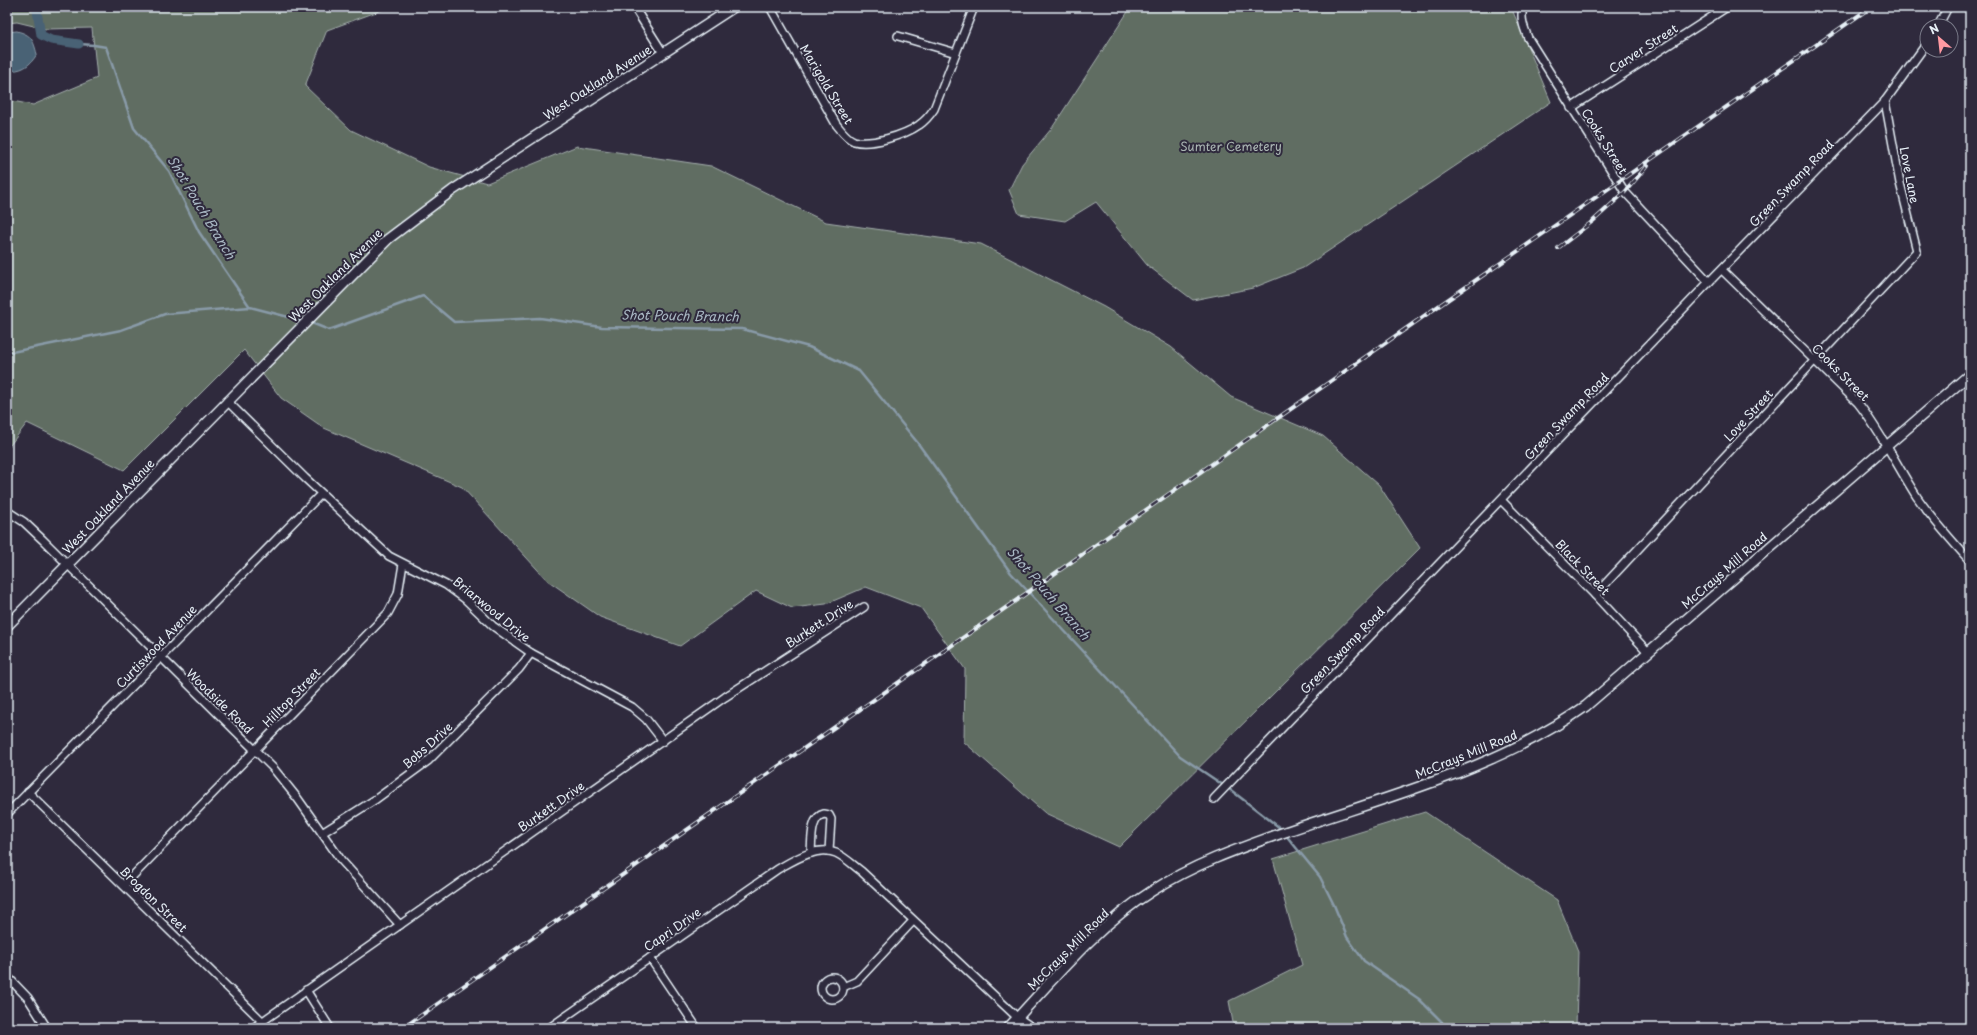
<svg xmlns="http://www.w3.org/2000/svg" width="1977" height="1035" font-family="'Playpen Sans',sans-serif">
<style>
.green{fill:#616d62;stroke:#a4afad}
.water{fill:#4a6275;stroke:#899ba9}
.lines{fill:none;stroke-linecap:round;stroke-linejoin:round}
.stream{stroke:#899ba9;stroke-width:2.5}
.canal{stroke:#4a6275;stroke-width:9}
.minor-casing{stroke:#e8f1f8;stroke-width:10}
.tertiary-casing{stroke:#e8f1f8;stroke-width:12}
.minor{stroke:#2f2a3d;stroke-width:7}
.tertiary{stroke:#2f2a3d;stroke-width:9}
.rail-casing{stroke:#e8f1f8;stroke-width:4}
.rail{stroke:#2f2a3d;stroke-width:2.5;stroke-dasharray:8;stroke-linecap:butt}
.labels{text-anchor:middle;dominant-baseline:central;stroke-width:4;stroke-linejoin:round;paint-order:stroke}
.street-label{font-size:12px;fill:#e8f1f8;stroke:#2f2a3d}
.park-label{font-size:12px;fill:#abb6b4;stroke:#2f2a3d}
.water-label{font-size:13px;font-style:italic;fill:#a9b8c4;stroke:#2f2a3d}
</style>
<rect width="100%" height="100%" fill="#2f2a3d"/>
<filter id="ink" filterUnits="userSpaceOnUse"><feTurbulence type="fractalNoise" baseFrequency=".025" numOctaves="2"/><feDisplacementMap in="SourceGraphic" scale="8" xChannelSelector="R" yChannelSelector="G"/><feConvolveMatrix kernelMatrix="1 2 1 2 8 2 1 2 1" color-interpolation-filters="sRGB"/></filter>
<g filter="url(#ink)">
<g class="green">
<polygon points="7,7 390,7 327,30 305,86 351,130 429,167 487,183 577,146 711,166 826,222 981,244 1104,307 1171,347 1231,397 1323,436 1379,485 1420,548 1119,847 1045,813 964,742 965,669 921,608 866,587 826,604 792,608 756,591 680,646 600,617 547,580 462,487 324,428 281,398 244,350 124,470 27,423 7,449 7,100 33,105 97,78 92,28 46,29 17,22 7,23"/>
<polygon points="1131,7 1511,7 1551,102 1303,268 1253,288 1193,300 1147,265 1096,202 1065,221 1019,214 1009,190 1022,164 1052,128"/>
<polygon points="1425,812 1557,900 1578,951 1576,1028 1234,1028 1229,1001 1302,965 1273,859"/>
</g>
<path class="water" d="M17 31C32 35 33 40 37 54 30 66 21 72 7 70V32Z"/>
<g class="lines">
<g class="stream">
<polyline points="79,44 94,45 106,47 134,128 169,171 199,232 250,307"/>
<polyline points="309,322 329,330 423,296 454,322 540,318 602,327 742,329 809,347 859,371 917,442 1011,573 1180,756 1232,791 1280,828 1320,877 1334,905 1347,937 1364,961 1419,999 1442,1022 1445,1028"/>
<polyline points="7,353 121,330 165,314 250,307 304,321"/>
</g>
<polyline class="canal" points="37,11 41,35 51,40 79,44"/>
<defs>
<g id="minor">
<polyline points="634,7 663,53"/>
<path d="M770 7 836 124C841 130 846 138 854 141 870 146 905 135 919 125 925 121 930 115 934 109L974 7"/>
<path d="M1523 7C1520 18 1524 28 1528 38L1625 192 1709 282"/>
<polyline points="1938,26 1948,7"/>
<polyline points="898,36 956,53"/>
<polyline points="1571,108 1727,7"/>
<path d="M1722 270 1858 403C1881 432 1897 466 1917 497 1933 520 1951 540 1970 561"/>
<polyline points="227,401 305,478 389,556 446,585 465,599 493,626 531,653 632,707 646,719 663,741"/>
<polyline points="1501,500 1595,595 1648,652"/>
<polyline points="7,511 24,522 43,540 273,768 298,799 341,860 400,925"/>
<polyline points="1595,595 1917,251 1900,183 1885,101"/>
<polyline points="28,792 263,1022"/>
<polyline points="1214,799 1709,282 1885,101 1927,43"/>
<polyline points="7,814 321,494"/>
<polyline points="322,833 376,799 428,761 519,669 531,653"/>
<path d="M811 853C812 841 810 817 824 814L829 815 831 819 829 851"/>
<polyline points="124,885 388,613 398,594 403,564"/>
<polyline points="650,958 697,1028"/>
<polyline points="7,976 28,998 47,1028"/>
<circle cx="832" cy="988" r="11"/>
<polyline points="843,987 857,981 913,921"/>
<polyline points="306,990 330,1028"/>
<polyline points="253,1028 725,697 864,607"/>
<path d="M549 1028 778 869C794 860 817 845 836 853 845 857 853 865 861 871L1018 1018 1033 1028"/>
</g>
<g id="tertiary">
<polyline points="7,626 388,239 453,190 734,7"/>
<path d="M1008 1028C1053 980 1096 926 1152 891 1192 865 1237 849 1282 833 1385 797 1496 770 1586 706L1970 374"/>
</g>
</defs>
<use href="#minor" class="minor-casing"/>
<use href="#tertiary" class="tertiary-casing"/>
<use href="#minor" class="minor"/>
<use href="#tertiary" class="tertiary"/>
<defs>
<g id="rail">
<polyline points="1558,248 1593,221 1625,192 1647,166"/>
<polyline points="403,1028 1427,314 1871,7"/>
</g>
</defs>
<use href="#rail" class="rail-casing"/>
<use href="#rail" class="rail"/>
</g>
</g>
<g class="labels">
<g class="street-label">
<text transform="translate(1643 48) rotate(-33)">Carver Street</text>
<text transform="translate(597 82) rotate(-33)">West Oakland Avenue</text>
<text transform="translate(827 84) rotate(59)">Marigold Street</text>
<text transform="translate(1605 141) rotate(58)">Cooks Street</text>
<text transform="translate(1910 175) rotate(79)">Love Lane</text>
<text transform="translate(1791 183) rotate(-46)">Green Swamp Road</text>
<text transform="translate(335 275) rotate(-45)">West Oakland Avenue</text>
<text transform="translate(1841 372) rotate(45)">Cooks Street</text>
<text transform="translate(1748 415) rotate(-47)">Love Street</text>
<text transform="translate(1566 416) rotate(-46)">Green Swamp Road</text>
<text transform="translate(108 506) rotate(-46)">West Oakland Avenue</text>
<text transform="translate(1583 567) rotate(46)">Black Street</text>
<text transform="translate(1724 570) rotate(-41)">McCrays Mill Road</text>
<text transform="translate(492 609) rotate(39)">Briarwood Drive</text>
<text transform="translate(819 623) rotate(-33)">Burkett Drive</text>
<text transform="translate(156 646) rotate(-46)">Curtiswood Avenue</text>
<text transform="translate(1342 650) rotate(-46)">Green Swamp Road</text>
<text transform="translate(291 697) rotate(-46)">Hilltop Street</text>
<text transform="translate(220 701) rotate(44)">Woodside Road</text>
<text transform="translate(427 745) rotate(-42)">Bobs Drive</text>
<text transform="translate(1466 754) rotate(-22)">McCrays Mill Road</text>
<text transform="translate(551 806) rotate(-35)">Burkett Drive</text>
<text transform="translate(154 899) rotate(44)">Brogdon Street</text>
<text transform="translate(672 929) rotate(-35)">Capri Drive</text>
<text transform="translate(1068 949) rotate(-45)">McCrays Mill Road</text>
</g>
<g class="park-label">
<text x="1231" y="146">Sumter Cemetery</text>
</g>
<g class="water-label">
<text transform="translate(202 207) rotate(59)">Shot Pouch Branch</text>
<text transform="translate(680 315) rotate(1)">Shot Pouch Branch</text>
<text transform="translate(1049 593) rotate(49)">Shot Pouch Branch</text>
</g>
</g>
<rect width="1977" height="1035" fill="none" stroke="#2f2a3d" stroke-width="24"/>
<rect x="12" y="12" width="1953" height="1011" fill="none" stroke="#e8f1f8" stroke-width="1.5" filter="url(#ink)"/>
<g transform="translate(1939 38) rotate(332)"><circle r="19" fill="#2f2a3d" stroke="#797a88"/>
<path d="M0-3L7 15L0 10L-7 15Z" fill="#ff9aa2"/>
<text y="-6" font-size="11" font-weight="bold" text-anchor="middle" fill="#e8f1f8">N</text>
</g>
</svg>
